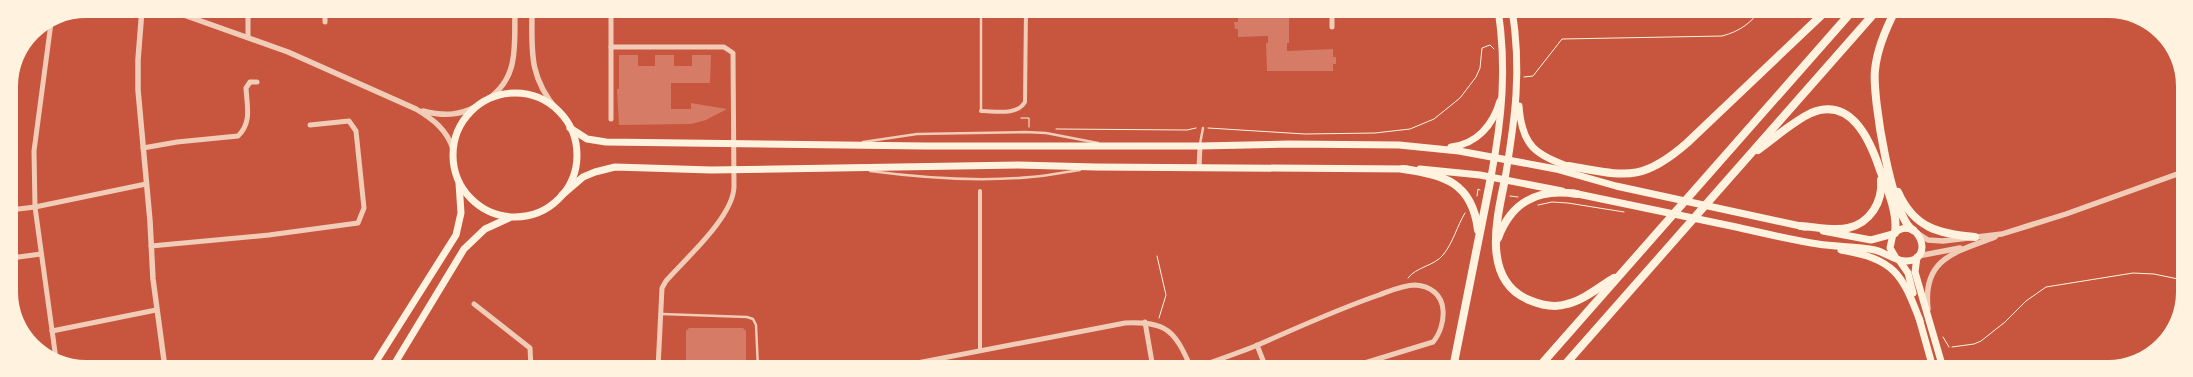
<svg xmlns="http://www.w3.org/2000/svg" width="2193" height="377" font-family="'Nunito Sans',sans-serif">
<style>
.building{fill:#d67c66}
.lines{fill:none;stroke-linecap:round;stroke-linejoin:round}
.path{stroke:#fff3e0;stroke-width:1}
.service{stroke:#f1ccb7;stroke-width:2.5}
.pedestrian{stroke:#f1ccb7;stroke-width:4}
.minor{stroke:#f1ccb7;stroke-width:5}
.tertiary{stroke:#f1ccb7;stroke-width:5.5}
.secondary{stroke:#fff3e0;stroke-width:7}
.trunk{stroke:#fff3e0;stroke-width:8}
</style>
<rect width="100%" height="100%" fill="#c8553d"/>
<g class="building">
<polygon points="1238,15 1289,15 1289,43 1287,43 1287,51 1333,49 1333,57 1336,57 1336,64 1333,64 1333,71 1267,71 1266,43 1268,43 1268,36 1238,37 1238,29 1235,29 1234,22 1238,22"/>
<polygon points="619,55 638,55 638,66 655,66 655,55 674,55 674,66 692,66 692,55 711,55 710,83 671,83 671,109 691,109 691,103 727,109 706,120 691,124 619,125 617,89 619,89"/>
<polygon points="689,328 743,328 746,331 746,364 743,367 735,368 686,368 686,331"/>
<polygon points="1394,362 1404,368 1374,368 1374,367"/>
</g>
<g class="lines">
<g class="path">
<path d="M1524 77 1533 76 1562 39 1722 36C1741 31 1750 23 1762 9"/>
<polyline points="1021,118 1029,118 1029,127"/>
<polyline points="1208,128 1305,134 1375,133 1410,129 1434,119 1460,98 1476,77 1480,68 1482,48 1490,45 1494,49"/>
<polyline points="1056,129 1187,130 1196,128"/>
<polyline points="1477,196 1478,189 1480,190"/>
<polyline points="1510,196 1518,197"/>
<polyline points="1538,205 1552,202 1568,203 1624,212"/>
<polyline points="1157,256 1166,295 1159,318"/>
<path d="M1408 278C1416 267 1434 266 1443 255 1453 243 1457 226 1465 213"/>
<polyline points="1943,337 1949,347"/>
<polyline points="1952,347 1974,344 1981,341 2005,322 2026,301 2046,287 2133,273 2154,274 2183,280"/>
</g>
<g class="service">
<polyline points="981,9 981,111"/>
<polyline points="863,142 917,134 1025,132 1046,133 1098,143"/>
<polyline points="1200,144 1203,128"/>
<path d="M870 171C923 178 977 182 1031 177 1047 176 1064 172 1080 170"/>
<polyline points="662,314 747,317 753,319 756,325 758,368"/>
<polyline points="1350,368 1357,365"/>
</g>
<g class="pedestrian">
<path d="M981 111C995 111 1017 116 1025 102L1026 9"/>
<polyline points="980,351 980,191"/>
</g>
<g class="minor">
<polyline points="325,9 325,22"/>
<polyline points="1332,9 1332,27"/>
<polyline points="51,23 34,151 35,207 56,359"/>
<polyline points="248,37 248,9"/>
<polyline points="611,47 611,9"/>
<polyline points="2178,67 2183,93"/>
<path d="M611 119V47H724L733 53 734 187C733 217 686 258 666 281L662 288 658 368"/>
<path d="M143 148 177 142 238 136C252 123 247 106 246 88L250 82H257"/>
<polyline points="1199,168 1200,146"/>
<polyline points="10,210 35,207 146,184"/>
<polyline points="151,246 269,235 358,223 364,208 356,131 349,121 310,125"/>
<polyline points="11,258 41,254"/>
<polyline points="474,304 530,348 531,368"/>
<polyline points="1145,322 1153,368"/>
<polyline points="52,331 156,310"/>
<polyline points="1257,345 1266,368"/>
<path d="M891 368 1125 323C1167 321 1175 331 1191 368"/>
<path d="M1195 368C1217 360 1239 353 1260 344 1299 327 1338 309 1379 295 1390 291 1403 285 1415 285 1431 286 1442 295 1443 310 1444 321 1440 334 1433 342L1358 365"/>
</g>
<g class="tertiary">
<polyline points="142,9 138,60 138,90 150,221 153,279 165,368"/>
<path d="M167 9 288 52 416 109C433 119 447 130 453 149"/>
<path d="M532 9C532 50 528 76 557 110"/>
<path d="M488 99C520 77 514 44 515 9"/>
<path d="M423 111C443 116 459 116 477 106"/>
<polyline points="1917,233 1928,240 1943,241 2002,234 2066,214 2183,172"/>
<polyline points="1918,256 1960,248"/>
<path d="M1928 309C1922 258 1956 252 1995 237"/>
</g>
<g class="secondary">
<circle cx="515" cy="155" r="62"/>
<path d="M1519 106C1522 148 1536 154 1572 168"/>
<polyline points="570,128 587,139 606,142 925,146 1200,146 1289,144 1399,145 1459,151 1556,169 1616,186 1805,227"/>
<path d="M1451 147C1477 144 1493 125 1500 101"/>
<polyline points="1420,169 1480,175 1562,191"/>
<path d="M1491 177C1502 119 1507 68 1498 9"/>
<path d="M1505 179C1515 119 1522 71 1512 9"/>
<path d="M1573 193C1627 204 1682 216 1736 227 1763 233 1791 240 1818 244 1837 247 1856 246 1875 250 1885 252 1896 262 1907 261 1936 260 1918 212 1893 234L1890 248 1896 258"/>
<polyline points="562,195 583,177 595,172 615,167 711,170 1018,165 1096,167 1407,169"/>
<polyline points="1823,231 1871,240 1893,234"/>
<path d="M1841 250C1894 259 1902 273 1920 321"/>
<polyline points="1917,257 1915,272 1943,368"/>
<polyline points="1899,260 1908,273 1913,293"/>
<polyline points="1919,318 1933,368"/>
<polyline points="372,368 456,235 461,213 459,183"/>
<polyline points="392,368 464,249 485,229 509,218"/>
</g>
<g class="trunk">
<path d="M1896 9C1886 28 1877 49 1875 70 1872 97 1892 218 1913 230"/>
<path d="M1758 150C1775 138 1792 122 1811 113 1851 96 1870 140 1880 170 1887 188 1898 213 1895 233"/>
<path d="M1568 166C1624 175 1640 184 1687 143L1828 9"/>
<path d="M1403 169C1444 175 1472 182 1478 230"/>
<path d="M1505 179C1497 218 1481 280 1529 300 1541 305 1555 308 1567 304 1584 300 1599 287 1614 278"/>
<path d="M1898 192C1914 228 1939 234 1975 237"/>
<path d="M1801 226C1816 227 1834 231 1848 228 1870 223 1883 202 1881 180"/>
<path d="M1498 238C1512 201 1538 188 1577 194"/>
<polyline points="1453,368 1491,177"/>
<polyline points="1538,368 1854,9"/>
<polyline points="1562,368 1878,9"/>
</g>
</g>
<path d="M0 0H2193V377H0ZM86 18H2108A68 68 0 0 1 2176 86V292A68 68 0 0 1 2108 360H86A68 68 0 0 1 18 292V86A68 68 0 0 1 86 18Z" fill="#fff3e0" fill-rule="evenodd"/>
</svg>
